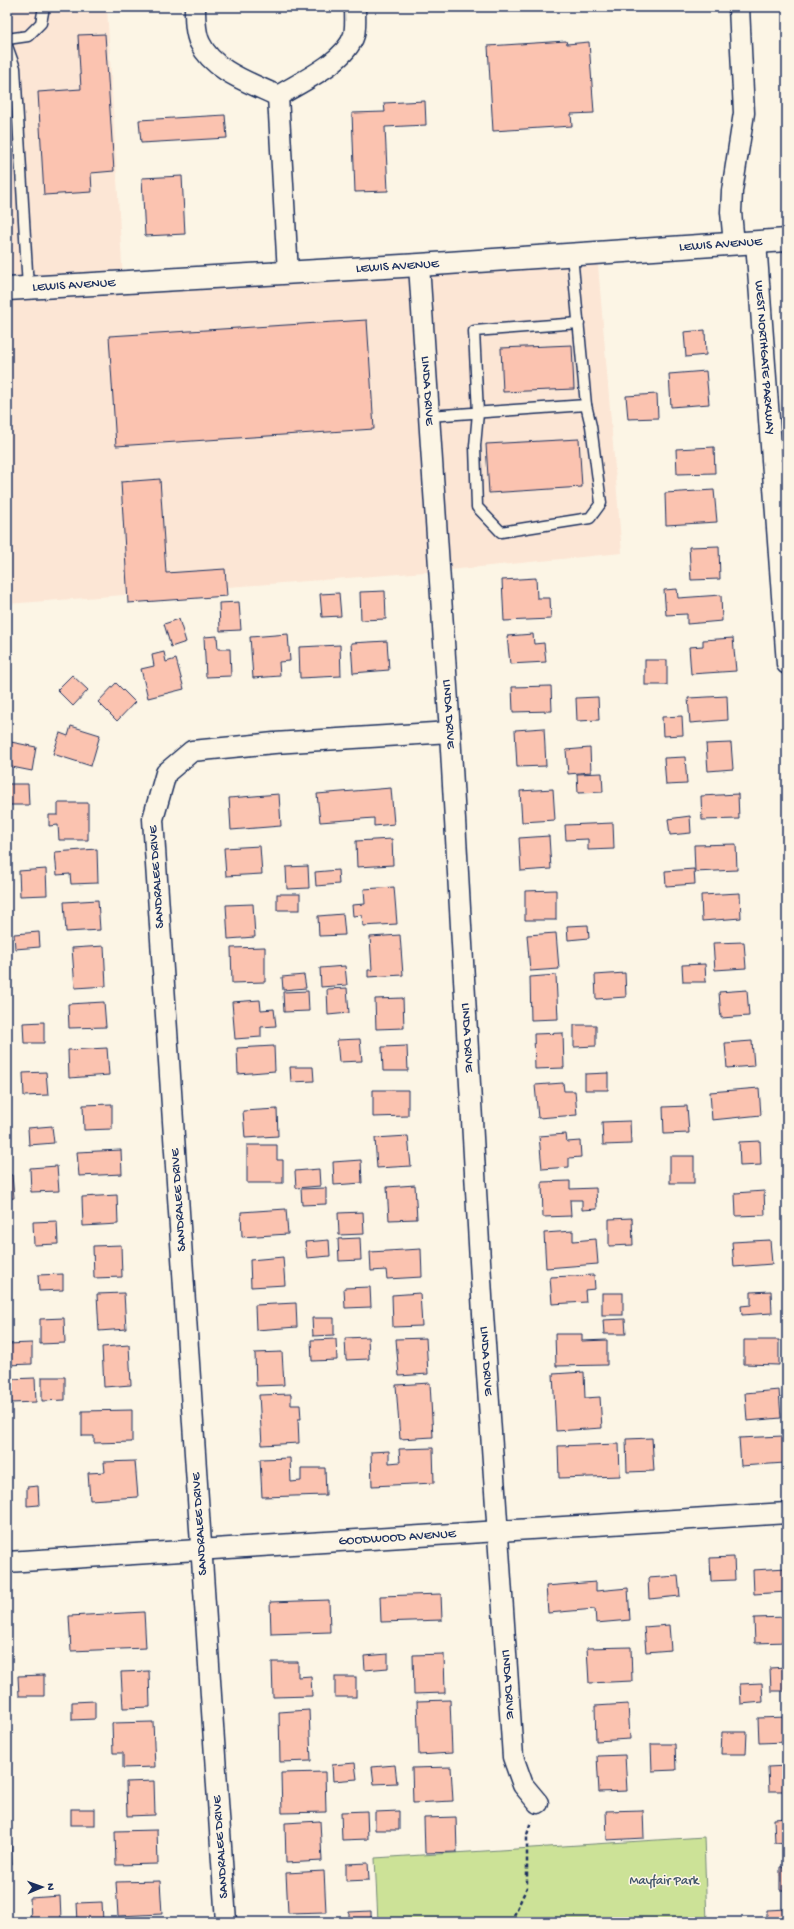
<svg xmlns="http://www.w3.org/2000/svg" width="794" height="1929" font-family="'Gochi Hand',sans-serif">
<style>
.built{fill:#fce6d5}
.green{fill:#cce297;stroke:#74887a}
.building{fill:#fbc3b0;stroke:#1b2f5e}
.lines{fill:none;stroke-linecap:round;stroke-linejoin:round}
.service-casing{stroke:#1b2f5e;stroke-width:13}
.minor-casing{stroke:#1b2f5e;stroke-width:23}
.primary-casing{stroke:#1b2f5e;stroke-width:25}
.path{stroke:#1b2f5e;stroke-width:2.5;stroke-dasharray:4 3;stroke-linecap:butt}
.service{stroke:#fcf5e5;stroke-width:10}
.minor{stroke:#fcf5e5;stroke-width:20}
.primary{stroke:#fcf5e5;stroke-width:22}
.labels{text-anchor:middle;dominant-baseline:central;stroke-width:3;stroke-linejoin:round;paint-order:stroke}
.street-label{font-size:13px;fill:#1b2f5e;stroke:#fcf5e5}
.park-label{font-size:13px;fill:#3e5369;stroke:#fcf5e5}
</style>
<rect width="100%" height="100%" fill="#fcf5e5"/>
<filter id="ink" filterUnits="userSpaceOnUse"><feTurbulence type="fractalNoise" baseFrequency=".025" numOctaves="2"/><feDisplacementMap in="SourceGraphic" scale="8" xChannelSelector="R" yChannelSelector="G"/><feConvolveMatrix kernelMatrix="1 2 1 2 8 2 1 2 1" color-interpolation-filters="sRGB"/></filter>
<g filter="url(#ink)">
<polygon class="built" points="7,7 107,7 123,281 597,253 622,553 439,571 7,604"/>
<polygon class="green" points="704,1837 707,1922 378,1922 375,1858"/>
<g class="building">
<polygon points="105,34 114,171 91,173 92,192 44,195 38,92 81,89 78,35"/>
<polygon points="566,41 567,44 589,42 594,113 571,114 572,126 493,131 488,46"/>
<polygon points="425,101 426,125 385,127 388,191 355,192 352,113 385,112 384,103"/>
<polygon points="225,115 227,138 141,143 139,120"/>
<polygon points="7,149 11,200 7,200"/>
<polygon points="182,176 185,234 145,236 142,178"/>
<polygon points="367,320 374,429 116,446 109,336"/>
<polygon points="705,330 706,355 686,357 684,332"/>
<polygon points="572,345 574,389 503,392 501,348"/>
<polygon points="706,371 709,404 671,407 669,374"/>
<polygon points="657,394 658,418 628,419 626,396"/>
<polygon points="579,439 582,487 489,493 486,444"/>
<polygon points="714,447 715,473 677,474 676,449"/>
<polygon points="160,479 166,573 225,569 227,596 128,603 121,482"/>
<polygon points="714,490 717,522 666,525 665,493"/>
<polygon points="719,546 720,579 691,580 689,547"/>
<polygon points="536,578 537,598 550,598 551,619 504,621 502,580"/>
<polygon points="677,589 678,598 721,595 722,621 687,624 687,614 666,615 664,590"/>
<polygon points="385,591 386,619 361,620 360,592"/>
<polygon points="339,593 341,616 322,617 320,594"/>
<polygon points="239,602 241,630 220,631 219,603"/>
<polygon points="179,619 186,642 171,647 164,624"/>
<polygon points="288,634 290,661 279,662 280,676 253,678 250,637"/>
<polygon points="533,634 534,644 544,643 546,662 510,664 507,636"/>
<polygon points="217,636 218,649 230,649 231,676 206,677 204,637"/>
<polygon points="733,638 736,671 691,674 689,647 703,646 703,640"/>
<polygon points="387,641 389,670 353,673 351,643"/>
<polygon points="340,645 341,676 300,678 299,647"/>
<polygon points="164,652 166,662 176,659 184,689 148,698 141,669 154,666 152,655"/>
<rect x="645" y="660" width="22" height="25"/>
<polygon points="72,675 88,690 73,706 57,690"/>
<polygon points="116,683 135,702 117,721 98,702"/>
<polygon points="551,686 552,711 513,712 512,687"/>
<polygon points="727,696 728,720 690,723 688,698"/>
<polygon points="598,697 599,720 577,721 576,698"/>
<polygon points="682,716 683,735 663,736 662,717"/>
<polygon points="71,726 100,735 91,766 53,754 60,733 68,736"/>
<polygon points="544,728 546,766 517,767 515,730"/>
<polygon points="11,742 36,747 32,771 7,766"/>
<polygon points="731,743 733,769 708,771 706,744"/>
<polygon points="590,748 591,772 568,774 566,750"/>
<polygon points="685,757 687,784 666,785 664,758"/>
<polygon points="602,773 603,792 578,793 577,774"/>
<polygon points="7,784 28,784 29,805 7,805"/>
<polygon points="391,788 394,824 374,826 374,818 320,822 317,794"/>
<polygon points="553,789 555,820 522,822 520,791"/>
<polygon points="279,794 281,826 231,830 229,798"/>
<polygon points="738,794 739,819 702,820 701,796"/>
<polygon points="58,803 88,803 88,840 59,840 58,825 49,826 49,815 58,815"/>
<polygon points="690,816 691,833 670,835 668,819"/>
<polygon points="613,823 614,849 588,850 588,839 566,840 565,825"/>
<polygon points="549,836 551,869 521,871 519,838"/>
<polygon points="392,839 393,865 357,867 356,841"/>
<polygon points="736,844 737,870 695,872 694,845"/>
<polygon points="260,846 262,874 226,876 224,848"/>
<polygon points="97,849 98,883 71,884 70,874 57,875 55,852"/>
<polygon points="308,866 309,888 287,889 286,867"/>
<polygon points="46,869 47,895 20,896 19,871"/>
<polygon points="694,869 695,884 666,886 665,871"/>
<polygon points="338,870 339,884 316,886 315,872"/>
<polygon points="394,887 397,924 363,926 362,915 353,916 352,905 365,904 364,889"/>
<polygon points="556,890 556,920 525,920 525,891"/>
<polygon points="740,893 741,918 702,921 701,895"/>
<rect x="277" y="894" width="23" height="16"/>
<polygon points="98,900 100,930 66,932 64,902"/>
<polygon points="253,904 255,937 228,939 226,905"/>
<polygon points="343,914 345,935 319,936 318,916"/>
<polygon points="588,925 589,938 568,940 567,926"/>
<polygon points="39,932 40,947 15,949 14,934"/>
<polygon points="556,933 559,969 530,971 527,935"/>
<polygon points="400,935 403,975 368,977 368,970 372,970 370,937"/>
<polygon points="744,942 746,968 715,970 713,943"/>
<polygon points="104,946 106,986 75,988 72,948"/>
<polygon points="265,947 265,982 232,983 231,948"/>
<polygon points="705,964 706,982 683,982 682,965"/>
<polygon points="345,966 347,985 321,987 320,968"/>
<polygon points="625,973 626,997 596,999 595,975"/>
<polygon points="304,975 306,988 283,990 282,977"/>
<polygon points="556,975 558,1019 531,1020 530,977"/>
<polygon points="347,988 349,1013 328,1015 327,989"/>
<polygon points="747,990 749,1016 721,1018 719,992"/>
<polygon points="308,991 309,1011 284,1012 283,992"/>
<polygon points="403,998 404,1028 376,1029 375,999"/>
<polygon points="260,1000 261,1010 274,1009 276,1026 261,1027 261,1037 235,1039 232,1002"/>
<polygon points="104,1002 106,1027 69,1028 68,1004"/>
<polygon points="44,1022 44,1043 24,1043 23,1023"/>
<polygon points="574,1025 596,1025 596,1046 574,1047"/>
<polygon points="7,1028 9,1028 11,1050 7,1051"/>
<polygon points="563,1033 564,1068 535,1069 534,1034"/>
<polygon points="360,1039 362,1061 339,1062 337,1040"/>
<polygon points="752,1041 754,1066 727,1068 725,1043"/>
<polygon points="274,1046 275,1071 238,1074 237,1048"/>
<polygon points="407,1046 408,1071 383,1071 382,1047"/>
<polygon points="107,1048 109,1075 69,1078 68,1050"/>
<polygon points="290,1067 313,1067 314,1081 291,1082"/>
<polygon points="46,1072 48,1095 24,1096 23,1073"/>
<polygon points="608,1073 608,1090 585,1090 585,1074"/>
<polygon points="563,1083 564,1091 575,1091 577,1115 538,1118 535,1085"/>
<polygon points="759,1088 761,1115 712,1120 710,1092"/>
<polygon points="373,1090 408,1090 408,1116 373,1117"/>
<polygon points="112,1104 112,1129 84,1130 83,1105"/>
<polygon points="687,1106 689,1133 664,1134 663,1107"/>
<polygon points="277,1109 278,1136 245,1138 243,1111"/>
<polygon points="630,1121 631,1144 603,1145 602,1122"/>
<polygon points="52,1126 54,1143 29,1145 28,1128"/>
<polygon points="566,1134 567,1142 580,1141 581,1157 569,1158 569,1167 542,1169 539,1136"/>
<polygon points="408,1136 411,1166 377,1168 375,1138"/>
<polygon points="760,1141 761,1165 740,1166 739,1142"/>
<polygon points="247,1145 277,1145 277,1160 283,1160 283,1183 247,1183"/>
<polygon points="121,1150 122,1174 79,1176 77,1152"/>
<rect x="670" y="1156" width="24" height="27"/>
<polygon points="361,1160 362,1183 334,1185 333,1162"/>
<polygon points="57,1166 59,1191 31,1192 30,1168"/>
<polygon points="319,1169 320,1186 296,1188 295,1171"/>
<polygon points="7,1175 12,1175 14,1198 7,1199"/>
<polygon points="570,1181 570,1189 596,1188 597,1209 582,1210 582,1200 570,1200 571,1216 543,1217 542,1182"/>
<polygon points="415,1185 417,1219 389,1220 387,1187"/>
<polygon points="326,1188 326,1204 302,1205 301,1189"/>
<polygon points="764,1191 765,1215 736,1216 735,1193"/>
<polygon points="117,1195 118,1224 83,1226 82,1197"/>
<polygon points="286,1209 288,1234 242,1237 241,1212"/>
<polygon points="363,1212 364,1234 339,1235 338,1213"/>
<polygon points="632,1218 633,1245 609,1246 609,1219"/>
<polygon points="57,1221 58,1244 34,1245 33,1222"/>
<polygon points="573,1231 573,1241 596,1239 598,1264 546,1268 544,1233"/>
<polygon points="360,1238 361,1260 339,1261 338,1239"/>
<polygon points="329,1240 330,1256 307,1258 305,1242"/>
<polygon points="770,1240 772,1264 734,1267 732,1242"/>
<polygon points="121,1245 122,1277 94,1278 93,1246"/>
<polygon points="421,1249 422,1277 387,1279 386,1270 371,1271 370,1252"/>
<polygon points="283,1257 285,1285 251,1287 250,1260"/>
<polygon points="63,1274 63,1290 39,1291 38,1275"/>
<polygon points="594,1275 595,1289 585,1290 586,1302 552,1304 550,1277"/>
<polygon points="370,1287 371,1307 345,1308 344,1288"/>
<polygon points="771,1291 772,1313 742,1315 741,1306 751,1305 751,1292"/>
<polygon points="124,1293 126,1329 99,1331 97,1294"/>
<polygon points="420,1293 422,1326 393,1327 392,1295"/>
<rect x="602" y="1293" width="21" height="22"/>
<polygon points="296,1303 297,1327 256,1330 255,1305"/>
<polygon points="64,1318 65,1343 40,1344 40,1319"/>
<polygon points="312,1318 334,1318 334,1335 313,1336"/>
<polygon points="625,1319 626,1334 604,1334 603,1320"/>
<polygon points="555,1334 582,1334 582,1341 607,1340 607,1365 556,1366"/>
<polygon points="368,1337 369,1359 346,1360 345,1338"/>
<polygon points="426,1338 428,1374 399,1376 396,1339"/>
<polygon points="336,1339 337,1360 312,1361 311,1340"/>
<polygon points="744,1340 779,1340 779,1365 744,1364"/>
<polygon points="32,1343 32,1364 7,1365 7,1344"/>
<polygon points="129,1345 131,1385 104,1387 102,1347"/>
<polygon points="282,1352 284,1385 256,1386 255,1353"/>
<polygon points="584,1372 585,1398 600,1397 602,1428 556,1431 553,1374"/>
<polygon points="42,1377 65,1377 65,1400 42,1401"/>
<polygon points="35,1378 36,1402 11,1403 10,1379"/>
<polygon points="430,1383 433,1437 400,1439 396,1385"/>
<polygon points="779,1390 781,1418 747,1421 745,1393"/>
<polygon points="291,1394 291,1405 300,1405 301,1419 298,1419 299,1443 262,1445 259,1395"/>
<polygon points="132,1410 132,1442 94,1443 94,1436 82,1436 82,1411"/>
<polygon points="783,1436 785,1463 741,1466 739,1438"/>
<polygon points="652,1438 654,1471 627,1472 626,1439"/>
<polygon points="619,1444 620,1476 559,1478 558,1446"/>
<polygon points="433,1448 434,1483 372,1486 371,1452 389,1451 389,1463 400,1462 399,1449"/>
<polygon points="290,1458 291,1482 301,1481 301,1468 325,1468 326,1495 262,1497 260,1459"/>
<polygon points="135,1461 138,1497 90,1500 88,1473 105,1472 104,1462"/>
<polygon points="38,1486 39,1505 27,1506 27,1487"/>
<polygon points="734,1557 735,1580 711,1581 710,1558"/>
<polygon points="787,1568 787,1592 754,1594 753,1570"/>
<polygon points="678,1576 680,1596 649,1599 648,1578"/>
<polygon points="596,1582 596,1591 628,1588 630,1620 596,1623 595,1609 548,1613 546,1586"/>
<polygon points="441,1594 442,1620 381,1622 380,1596"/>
<polygon points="329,1600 330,1632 271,1634 270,1602"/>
<polygon points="144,1612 146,1648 71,1651 69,1616"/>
<polygon points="787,1617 787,1642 755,1643 754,1618"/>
<polygon points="669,1625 671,1650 646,1652 644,1627"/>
<polygon points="631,1647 632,1681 589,1683 587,1648"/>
<polygon points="388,1654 388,1668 365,1670 364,1656"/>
<polygon points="444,1654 445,1693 414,1694 413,1655"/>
<polygon points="272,1662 298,1662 298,1677 311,1676 312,1696 273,1697"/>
<polygon points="787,1667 787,1691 771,1691 770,1668"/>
<polygon points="149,1671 150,1707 123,1708 121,1672"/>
<polygon points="44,1675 44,1696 19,1696 18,1676"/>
<rect x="335" y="1677" width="21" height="20"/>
<polygon points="762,1683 763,1702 741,1704 740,1684"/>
<polygon points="450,1700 452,1753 419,1755 417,1701"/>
<polygon points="95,1701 95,1719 72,1720 72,1702"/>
<polygon points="628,1704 630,1739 596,1741 595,1706"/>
<polygon points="309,1710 311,1761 280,1762 279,1712"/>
<polygon points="787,1717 787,1742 759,1743 758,1718"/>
<polygon points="153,1722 155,1767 123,1768 123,1753 113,1753 112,1723"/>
<polygon points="722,1732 747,1732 746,1754 721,1754"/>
<polygon points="651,1744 675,1744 676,1770 652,1771"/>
<polygon points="625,1755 627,1791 599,1792 597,1756"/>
<polygon points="355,1763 357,1779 333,1781 332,1765"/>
<polygon points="395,1765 397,1783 374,1784 372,1767"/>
<polygon points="787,1766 787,1791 769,1791 768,1767"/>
<polygon points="451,1767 453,1801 413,1803 412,1768"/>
<polygon points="325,1772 326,1812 282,1813 281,1773"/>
<polygon points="154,1781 155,1815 127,1816 126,1782"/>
<rect x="71" y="1809" width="24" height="16"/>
<polygon points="643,1810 644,1838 607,1840 606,1811"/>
<polygon points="367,1811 368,1839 342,1840 341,1812"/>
<polygon points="399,1811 399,1830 375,1830 375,1812"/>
<polygon points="456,1817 457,1852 425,1853 424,1818"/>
<polygon points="787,1818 787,1842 775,1843 774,1819"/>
<polygon points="320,1821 322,1861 286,1863 285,1823"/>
<polygon points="157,1830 158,1864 116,1865 115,1831"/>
<polygon points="7,1841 11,1841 12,1864 7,1865"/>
<polygon points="368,1863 369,1880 346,1881 346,1864"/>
<polygon points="787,1866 787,1890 780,1890 780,1867"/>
<polygon points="324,1871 326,1912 288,1913 286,1873"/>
<polygon points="160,1881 162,1914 118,1916 116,1882"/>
<polygon points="60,1896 61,1919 31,1921 30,1898"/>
<polygon points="102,1902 103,1922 78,1922 77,1903"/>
<polygon points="787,1909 787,1922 767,1922 767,1910"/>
<polygon points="371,1911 371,1922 349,1922 349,1912"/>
</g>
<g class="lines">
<defs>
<g id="service">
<polyline points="7,39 28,36 41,23 44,7"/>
<polyline points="7,46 15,68 28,288"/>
<polyline points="579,323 474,331 478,413 475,446 477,507 501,532 590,518 601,503 591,426 586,405"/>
<polyline points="429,416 586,405 572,255"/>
</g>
<g id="minor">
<path d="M195 7C195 19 195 33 200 43 213 71 251 83 278 96"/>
<polyline points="278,96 288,273"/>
<path d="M278 96C300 82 346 62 354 35 356 26 355 16 355 7"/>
<path id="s1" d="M756 242 787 664"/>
<polyline points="734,244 731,212 732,191 744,113 739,7"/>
<path id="s2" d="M419 265 450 732 483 1314 513 1757 523 1785 538 1803"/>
<path id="s3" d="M7 1562 787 1513"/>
<polyline points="226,1922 153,819 166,773 192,751 274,743 450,732"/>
</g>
<g id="primary">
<path id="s4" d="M7 289 419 265 787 240"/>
</g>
</defs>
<use href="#service" class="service-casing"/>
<use href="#minor" class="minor-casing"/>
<use href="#primary" class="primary-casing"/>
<polyline class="path" points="511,1922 527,1887 527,1835 531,1821"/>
<use href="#service" class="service"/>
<use href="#minor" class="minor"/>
<use href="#primary" class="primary"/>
</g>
</g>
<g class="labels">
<g class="street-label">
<text stroke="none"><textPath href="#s4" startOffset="715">LEWIS AVENUE</textPath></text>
<text stroke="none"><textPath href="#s4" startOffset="391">LEWIS AVENUE</textPath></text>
<text stroke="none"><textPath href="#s4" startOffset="67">LEWIS AVENUE</textPath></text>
<text stroke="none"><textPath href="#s1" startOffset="116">WEST NORTHGATE PARKWAY</textPath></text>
<text stroke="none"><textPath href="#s2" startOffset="126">LINDA DRIVE</textPath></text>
<text stroke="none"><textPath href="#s2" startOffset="450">LINDA DRIVE</textPath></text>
<text transform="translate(157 877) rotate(-94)">SANDRALEE DRIVE</text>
<text stroke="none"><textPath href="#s2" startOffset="774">LINDA DRIVE</textPath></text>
<text transform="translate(179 1200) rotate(-94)">SANDRALEE DRIVE</text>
<text stroke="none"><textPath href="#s2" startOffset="1098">LINDA DRIVE</textPath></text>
<text transform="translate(200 1524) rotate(-94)">SANDRALEE DRIVE</text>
<text stroke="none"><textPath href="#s3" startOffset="391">GOODWOOD AVENUE</textPath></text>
<text stroke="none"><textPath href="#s2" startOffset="1422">LINDA DRIVE</textPath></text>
<text transform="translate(221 1847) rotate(-94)">SANDRALEE DRIVE</text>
</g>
<g class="park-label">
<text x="664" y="1881">Mayfair Park</text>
</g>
</g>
<rect width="794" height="1929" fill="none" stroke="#fcf5e5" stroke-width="24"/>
<rect x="12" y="12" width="770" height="1905" fill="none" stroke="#1b2f5e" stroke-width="1.5" filter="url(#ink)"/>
<g transform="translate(42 1887) rotate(88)" stroke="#fcf5e5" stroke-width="3" paint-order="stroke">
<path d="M0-3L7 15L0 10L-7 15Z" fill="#1b2f5e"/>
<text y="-6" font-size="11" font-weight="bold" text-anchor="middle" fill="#1b2f5e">N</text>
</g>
</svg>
